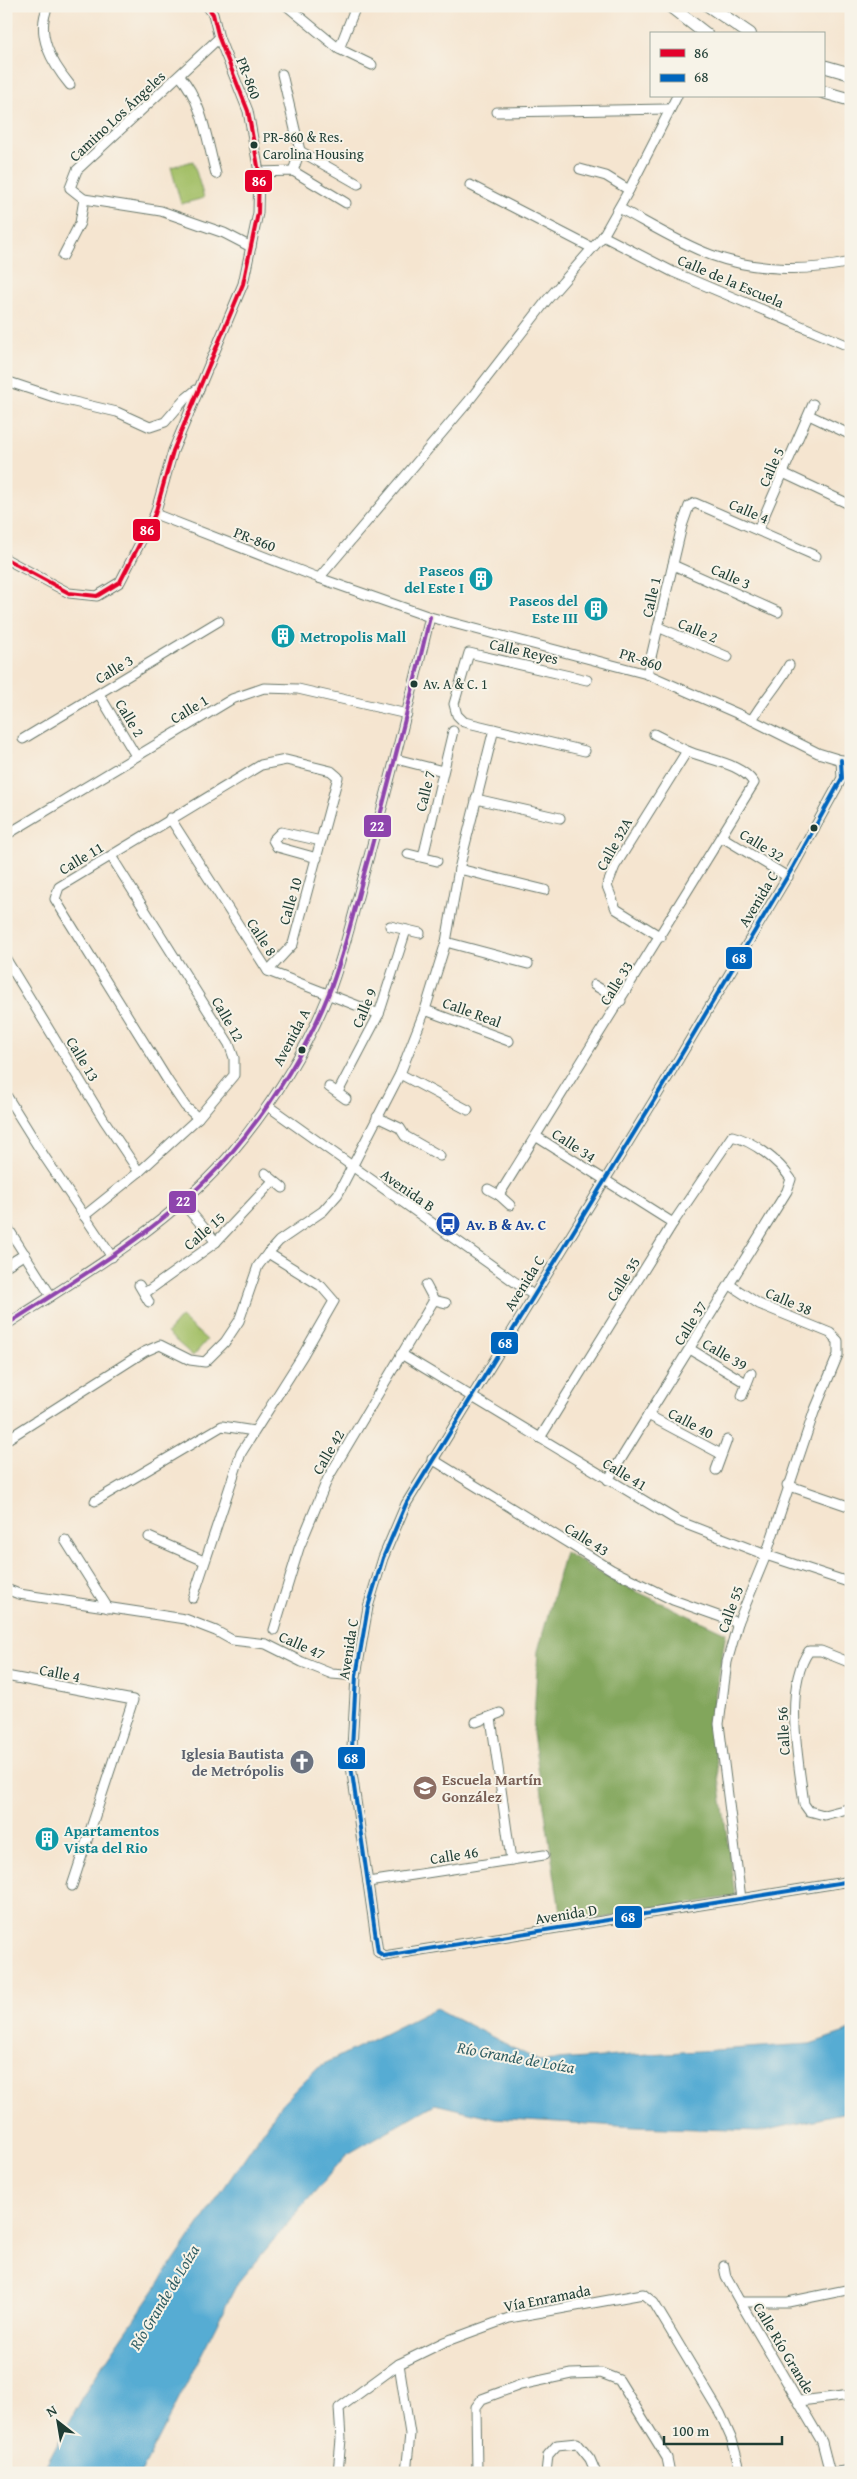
<svg xmlns="http://www.w3.org/2000/svg" width="857" height="2479" font-family="'Gentium Book Plus',serif">
<style>
.green{fill:#a3bf66;stroke:#617e4d}
.forest{fill:#82a65b;stroke:#507248}
.water{fill:#57acd3;stroke:#3b7484}
.lines{fill:none;stroke-linecap:round;stroke-linejoin:round}
.minor-casing{stroke:#6a786b;stroke-width:11}
.highway-casing{stroke:#6a786b;stroke-width:14}
.minor{stroke:#fff;stroke-width:9}
.highway{stroke:#fff;stroke-width:12}
.bus-1-casing{stroke:#f7f3e8;stroke-width:8}
.bus-2-casing{stroke:#f7f3e8;stroke-width:8}
.bus-3-casing{stroke:#f7f3e8;stroke-width:8}
.bus-1{stroke:#e4002b;stroke-width:4}
.bus-2{stroke:#0065bd;stroke-width:4}
.bus-3{stroke:#8e44ad;stroke-width:4}
.bus-dot{fill:#1f3d34;stroke:#f7f3e8;stroke-width:2}
.labels{text-anchor:middle;dominant-baseline:central;stroke-width:4;stroke-linejoin:round;paint-order:stroke}
.bus-label{font-size:14px;fill:#1f3d34;stroke:#f7f3e8;text-anchor:start}
.street-label{font-size:15px;fill:#1f3d34;stroke:#f7f3e8}
.culture-label{font-size:15px;font-weight:bold;fill:#0d838f;stroke:#f7f3e8;text-anchor:end}
.transit-label{font-size:15px;font-weight:bold;fill:#164399;stroke:#f7f3e8;text-anchor:start}
.worship-label{font-size:15px;font-weight:bold;fill:#5b616d;stroke:#f7f3e8;text-anchor:end}
.education-label{font-size:15px;font-weight:bold;fill:#785e54;stroke:#f7f3e8;text-anchor:start}
.water-label{font-size:16px;font-style:italic;fill:#305e64;stroke:#f7f3e8}
.line-badge{stroke:#f7f3e8;stroke-width:2}
.badge-label{font-size:14px;text-anchor:middle;font-weight:bold;fill:#fff}
</style>
<rect width="100%" height="100%" fill="#f7f3e8"/>
<filter id="ink" filterUnits="userSpaceOnUse"><feTurbulence type="fractalNoise" baseFrequency=".02" numOctaves="2"/><feDisplacementMap in="SourceGraphic" scale="10" xChannelSelector="R" yChannelSelector="G"/><feConvolveMatrix kernelMatrix="1 2 1 2 8 2 1 2 1" color-interpolation-filters="sRGB"/></filter>
<filter id="wash" filterUnits="userSpaceOnUse"><feTurbulence type="fractalNoise" baseFrequency=".0096" numOctaves="4" result="noise"/><feDisplacementMap in="SourceGraphic" scale="20" xChannelSelector="R" yChannelSelector="G"/><feGaussianBlur stdDeviation="1.12" result="paint"/><feColorMatrix in="noise" values="0 0 0 0 0 0 0 0 0 0 0 0 0 0 0 0 0 1.4 0 .05"/><feComposite in="paint" operator="in"/></filter>
<g filter="url(#wash)">
<rect width="100%" height="100%" fill="#f5e5d0"/>
<g class="green">
<polygon points="193,161 204,198 181,204 171,167"/>
<polygon points="181,1317 207,1340 193,1356 167,1333"/>
</g>
<polygon class="forest" points="565,1552 614,1581 726,1633 711,1719 735,1896 562,1925 533,1734 538,1651"/>
<polygon class="water" points="436,2008 539,2061 810,2044 851,2030 851,2112 763,2131 635,2127 495,2118 435,2104 346,2155 238,2282 141,2473 42,2473 90,2384 282,2103 318,2067"/>
</g>
<g filter="url(#ink)">
<g class="lines">
<defs>
<g id="minor">
<path d="M48 6C35 35 52 63 70 85"/>
<polyline points="287,6 339,49 372,65"/>
<polyline points="219,38 77,170 70,188 84,199 161,211 224,233 251,247"/>
<polyline points="339,49 356,6"/>
<polyline points="282,74 300,151 293,171"/>
<path d="M180 76C203 102 207 142 216 174"/>
<polyline points="497,112 668,109"/>
<polyline points="300,151 358,184"/>
<polyline points="580,169 606,176 629,190"/>
<polyline points="259,172 293,171 346,203"/>
<polyline points="470,185 592,248"/>
<path d="M619 208C649 224 679 243 711 255 755 271 805 272 851 262"/>
<polyline points="603,236 673,272 851,347"/>
<polyline points="63,256 80,223 84,199"/>
<polyline points="6,381 57,398 117,412 150,427 165,422 185,399 196,390"/>
<polyline points="809,415 851,435"/>
<polyline points="783,473 851,505"/>
<polyline points="155,514 319,578 430,617 647,674 752,720 818,753 841,760 851,760"/>
<polyline points="758,530 813,404"/>
<polyline points="6,559 69,593 97,596 120,582 155,514 173,451 243,284 258,213 259,172 248,111 219,38 213,14 207,6"/>
<polyline points="673,565 778,612"/>
<polyline points="319,578 468,402 547,300 603,236 629,190 677,96"/>
<polyline points="658,627 728,657"/>
<polyline points="647,674 682,526 689,506 695,503 816,556"/>
<polyline points="99,694 136,756"/>
<path d="M752 720C763 700 779 685 789 665"/>
<polyline points="23,739 219,621"/>
<polyline points="585,751 464,722 457,715 454,704 469,653 587,680"/>
<polyline points="396,759 443,771"/>
<polyline points="841,760 842,778 793,867 656,1097 406,1504 383,1558 368,1607 356,1676 351,1766 378,1952 384,1956 851,1881"/>
<polyline points="476,799 560,818"/>
<polyline points="170,818 268,971 379,1014"/>
<polyline points="6,835 232,699 264,688 298,689 407,714"/>
<polyline points="722,837 788,877"/>
<polyline points="408,854 437,861"/>
<polyline points="423,857 453,731"/>
<polyline points="317,858 281,848 277,847 273,840 281,832 321,841"/>
<polyline points="459,869 545,890"/>
<polyline points="390,926 420,933"/>
<polyline points="661,937 616,909 607,886 615,866 687,751"/>
<polyline points="446,942 528,964"/>
<polyline points="6,959 104,1120 139,1172"/>
<polyline points="594,985 621,1001"/>
<polyline points="425,1010 509,1041"/>
<polyline points="400,1074 468,1110"/>
<polyline points="329,1087 346,1099"/>
<polyline points="338,1092 379,1014 406,930"/>
<polyline points="6,1095 44,1156 112,1257"/>
<polyline points="268,1106 533,1295"/>
<polyline points="377,1117 400,1128 405,1136 440,1156"/>
<polyline points="198,1118 185,1106 168,1081 55,899 59,887 261,765 286,760 331,771 338,777 293,944 268,971"/>
<polyline points="537,1137 673,1223"/>
<polyline points="265,1173 283,1188"/>
<polyline points="488,1189 499,1195 510,1205"/>
<path d="M499 1195 754 783C740 762 707 760 685 750 675 745 664 739 654 734"/>
<polyline points="182,1202 216,1242"/>
<polyline points="84,1216 139,1172 198,1118 234,1075 234,1058 229,1044 111,856"/>
<polyline points="6,1225 51,1296"/>
<polyline points="6,1266 25,1254"/>
<polyline points="139,1285 149,1302"/>
<polyline points="426,1285 434,1300 446,1303"/>
<polyline points="730,1285 759,1304 830,1333 838,1341 838,1355 814,1412 766,1555 738,1623 727,1662 719,1724 741,1899"/>
<polyline points="145,1293 216,1242 273,1181"/>
<path d="M6 1325C82 1276 167 1226 227 1158 269 1109 305 1053 329 993 346 949 356 901 369 856 391 776 411 697 430 617"/>
<polyline points="690,1349 746,1383"/>
<polyline points="401,1354 678,1521 766,1555 851,1583"/>
<polyline points="742,1396 751,1373"/>
<polyline points="648,1415 721,1454"/>
<path d="M540 1438 673 1223 732 1136C753 1141 778 1160 791 1179L787 1191 608 1480"/>
<polyline points="6,1440 144,1352 160,1345 190,1360 205,1362 225,1342 239,1321 258,1266 268,1253 279,1241 323,1211 338,1194 400,1074 425,1010 446,942 459,869 494,729"/>
<polyline points="432,1459 612,1570 673,1600 738,1623"/>
<polyline points="716,1470 727,1440"/>
<polyline points="787,1485 851,1507"/>
<polyline points="95,1501 222,1426 254,1431"/>
<polyline points="149,1537 204,1561"/>
<polyline points="65,1540 108,1608"/>
<polyline points="6,1589 19,1594 185,1619 216,1631 232,1640 266,1644 302,1662 332,1674 356,1676"/>
<polyline points="193,1598 241,1453 303,1355 334,1301 321,1286 268,1253"/>
<polyline points="274,1630 299,1548 328,1478 434,1300"/>
<path d="M851 1663 821 1651H809C783 1687 799 1763 804 1804L809 1811 824 1815 851 1808"/>
<polyline points="6,1676 133,1700 72,1886"/>
<polyline points="491,1718 511,1860"/>
<polyline points="476,1722 500,1713"/>
<polyline points="368,1882 544,1855"/>
<polyline points="724,2266 726,2277 740,2302 822,2442 830,2473 851,2470"/>
<polyline points="740,2302 788,2302 851,2289"/>
<polyline points="399,2364 410,2434 406,2473"/>
<polyline points="800,2401 851,2395"/>
<polyline points="338,2473 341,2439 339,2408 399,2364 444,2342 509,2318 643,2294 654,2303 720,2413 732,2440 741,2473"/>
<polyline points="477,2473 476,2407 482,2399 520,2385 571,2374 601,2373 619,2380 667,2458 670,2473"/>
<polyline points="546,2473 548,2455 557,2445 577,2443 590,2459 596,2473"/>
</g>
<g id="highway">
<polyline points="670,6 706,34"/>
<polyline points="709,6 750,34"/>
<polyline points="823,66 851,74"/>
<polyline points="823,92 851,100"/>
</g>
</defs>
<use href="#minor" class="minor-casing"/>
<use href="#highway" class="highway-casing"/>
<use href="#minor" class="minor"/>
<use href="#highway" class="highway"/>
<defs>
<polyline id="bus-1" points="6,559 69,593 97,596 120,582 155,514 173,451 243,284 258,213 259,172 248,111 219,38 213,14 207,6"/>
<polyline id="bus-2" points="841,760 842,778 793,867 656,1097 406,1504 383,1558 368,1607 356,1676 351,1766 378,1952 384,1956 851,1881"/>
<path id="bus-3" d="M6 1325C82 1276 167 1226 227 1158 269 1109 305 1053 329 993 346 949 356 901 369 856 391 776 411 697 430 617"/>
</defs>
<use href="#bus-1" class="bus-1-casing"/>
<use href="#bus-2" class="bus-2-casing"/>
<use href="#bus-3" class="bus-3-casing"/>
<use href="#bus-1" class="bus-1"/>
<use href="#bus-2" class="bus-2"/>
<use href="#bus-3" class="bus-3"/>
</g>
</g>
<defs>
<symbol id="building-disc" viewBox="-11 -11 22 22"><circle r="9.5" fill="#0f9aa8" stroke="#f7f3e8"/><path d="M-4-6H4V6H1V3H-1V6H-4ZM-2.5-4.3h1.7v1.8h-1.7ZM.8-4.3h1.7v1.8H.8ZM-2.5-1h1.7V.8h-1.7ZM.8-1h1.7V.8H.8Z" fill="#fff"/></symbol>
<symbol id="bus-disc" viewBox="-11 -11 22 22"><circle r="9.5" fill="#1a4fb4" stroke="#f7f3e8"/><path d="M-5-6H5V4H4V6H2V4H-2V6H-4V4H-5ZM-3.5-4V0h7V-4ZM-3.5 1.2v1.5H-2V1.2ZM2 1.2v1.5H3.5V1.2Z" fill="#fff"/></symbol>
<symbol id="church-disc" viewBox="-11 -11 22 22"><circle r="9.5" fill="#6b7280" stroke="#f7f3e8"/><path d="M-1.2-6h2.4v3.5h3.3v2.4h-3.3V6h-2.4V-.1h-3.3v-2.4h3.3Z" fill="#fff"/></symbol>
<symbol id="school-disc" viewBox="-11 -11 22 22"><circle r="9.5" fill="#8d6e63" stroke="#f7f3e8"/><path d="M0-5L7-2L0 1L-7-2ZM-4 1L0 2.5L4 1V4Q0 6-4 4Z" fill="#fff"/></symbol>
</defs>
<g fill-rule="evenodd">
<use href="#building-disc" x="467" y="565" width="28" height="28"/>
<use href="#building-disc" x="582" y="595" width="28" height="28"/>
<use href="#building-disc" x="269" y="622" width="28" height="28"/>
<use href="#bus-disc" x="434" y="1210" width="28" height="28"/>
<use href="#church-disc" x="288" y="1748" width="28" height="28"/>
<use href="#school-disc" x="411" y="1774" width="28" height="28"/>
<use href="#building-disc" x="33" y="1825" width="28" height="28"/>
</g>
<g class="bus-dot">
<circle cx="254" cy="145" r="4.5"/>
<circle cx="414" cy="684" r="4.5"/>
<circle cx="814" cy="828" r="4.5"/>
<circle cx="302" cy="1050" r="4.5"/>
</g>
<g class="labels">
<g class="bus-label">
<text x="263" y="137">PR-860 &amp; Res.<tspan x="263" dy="17">Carolina Housing</tspan></text>
<text x="423" y="684">Av. A &amp; C. 1</text>
</g>
<g class="street-label">
<text transform="translate(249 78) rotate(69)">PR-860</text>
<text transform="translate(117 116) rotate(-43)">Camino Los Ángeles</text>
<text transform="translate(731 281) rotate(23)">Calle de la Escuela</text>
<text transform="translate(771 467) rotate(-66)">Calle 5</text>
<text transform="translate(749 511) rotate(23)">Calle 4</text>
<text transform="translate(255 539) rotate(21)">PR-860</text>
<text transform="translate(731 576) rotate(24)">Calle 3</text>
<text transform="translate(651 597) rotate(-77)">Calle 1</text>
<text transform="translate(698 630) rotate(23)">Calle 2</text>
<text transform="translate(524 651) rotate(13)">Calle Reyes</text>
<text transform="translate(641 659) rotate(18)">PR-860</text>
<text transform="translate(114 669) rotate(-31)">Calle 3</text>
<text transform="translate(189 709) rotate(-31)">Calle 1</text>
<text transform="translate(130 718) rotate(59)">Calle 2</text>
<text transform="translate(425 791) rotate(-76)">Calle 7</text>
<text transform="translate(614 844) rotate(-61)">Calle 32A</text>
<text transform="translate(762 845) rotate(31)">Calle 32</text>
<text transform="translate(81 858) rotate(-31)">Calle 11</text>
<text transform="translate(758 899) rotate(-59)">Avenida C</text>
<text transform="translate(290 901) rotate(-74)">Calle 10</text>
<text transform="translate(262 937) rotate(57)">Calle 8</text>
<text transform="translate(616 983) rotate(-58)">Calle 33</text>
<text transform="translate(364 1008) rotate(-67)">Calle 9</text>
<text transform="translate(472 1012) rotate(20)">Calle Real</text>
<text transform="translate(228 1019) rotate(60)">Calle 12</text>
<text transform="translate(291 1037) rotate(-62)">Avenida A</text>
<text transform="translate(83 1059) rotate(59)">Calle 13</text>
<text transform="translate(574 1145) rotate(33)">Calle 34</text>
<text transform="translate(408 1190) rotate(35)">Avenida B</text>
<text transform="translate(204 1231) rotate(-41)">Calle 15</text>
<text transform="translate(623 1279) rotate(-58)">Calle 35</text>
<text transform="translate(524 1283) rotate(-58)">Avenida C</text>
<text transform="translate(789 1301) rotate(23)">Calle 38</text>
<text transform="translate(690 1323) rotate(-58)">Calle 37</text>
<text transform="translate(725 1354) rotate(30)">Calle 39</text>
<text transform="translate(691 1423) rotate(28)">Calle 40</text>
<text transform="translate(328 1452) rotate(-60)">Calle 42</text>
<text transform="translate(625 1474) rotate(31)">Calle 41</text>
<text transform="translate(587 1539) rotate(32)">Calle 43</text>
<text transform="translate(730 1609) rotate(-70)">Calle 55</text>
<text transform="translate(302 1645) rotate(24)">Calle 47</text>
<text transform="translate(348 1649) rotate(-81)">Avenida C</text>
<text transform="translate(60 1673) rotate(11)">Calle 4</text>
<text transform="translate(783 1731) rotate(-93)">Calle 56</text>
<text transform="translate(454 1855) rotate(-9)">Calle 46</text>
<text transform="translate(566 1914) rotate(-9)">Avenida D</text>
<text transform="translate(547 2298) rotate(-11)">Vía Enramada</text>
<text transform="translate(784 2348) rotate(59)">Calle Río Grande</text>
</g>
<g class="culture-label">
<text x="464" y="570">Paseos<tspan x="464" dy="17">del Este I</tspan></text>
<text x="578" y="600">Paseos del<tspan x="578" dy="17">Este III</tspan></text>
<text x="300" y="636" text-anchor="start">Metropolis Mall</text>
<text x="64" y="1830" text-anchor="start">Apartamentos<tspan x="64" dy="17">Vista del Rio</tspan></text>
</g>
<g class="transit-label">
<text x="466" y="1224">Av. B &amp; Av. C</text>
</g>
<g class="worship-label">
<text x="284" y="1753">Iglesia Bautista<tspan x="284" dy="17">de Metrópolis</tspan></text>
</g>
<g class="education-label">
<text x="442" y="1779">Escuela Martín<tspan x="442" dy="17">González</tspan></text>
</g>
<g class="water-label">
<text transform="translate(516 2057) rotate(10)">Río Grande de Loíza</text>
<text transform="translate(164 2297) rotate(-59)">Río Grande de Loíza</text>
</g>
</g>
<g class="line-badge">
<rect x="244" y="169" width="29" height="24" rx="5" fill="#e4002b"/>
<rect x="132" y="518" width="29" height="24" rx="5" fill="#e4002b"/>
<rect x="363" y="814" width="29" height="24" rx="5" fill="#8e44ad"/>
<rect x="725" y="946" width="28" height="24" rx="5" fill="#0065bd"/>
<rect x="168" y="1190" width="29" height="24" rx="5" fill="#8e44ad"/>
<rect x="490" y="1331" width="29" height="24" rx="5" fill="#0065bd"/>
<rect x="337" y="1746" width="29" height="24" rx="5" fill="#0065bd"/>
<rect x="614" y="1905" width="29" height="24" rx="5" fill="#0065bd"/>
</g>
<g class="badge-label">
<text x="259" y="186">86</text>
<text x="147" y="535">86</text>
<text x="377" y="831">22</text>
<text x="739" y="963">68</text>
<text x="183" y="1206">22</text>
<text x="505" y="1348">68</text>
<text x="351" y="1763">68</text>
<text x="628" y="1922">68</text>
</g>
<rect width="857" height="2479" fill="none" stroke="#f7f3e8" stroke-width="25"/>
<rect x="650" y="32" width="175" height="65" fill="#f7f3e8" stroke="#a1aaa0"/>
<rect x="660" y="49" width="25" height="8" fill="#e4002b" stroke="#a1aaa0"/>
<text x="694" y="58" font-size="15" fill="#1f3d34">86</text>
<rect x="660" y="74" width="25" height="8" fill="#0065bd" stroke="#a1aaa0"/>
<text x="694" y="82" font-size="15" fill="#1f3d34">68</text>
<g transform="translate(58 2422) rotate(329)" stroke="#f7f3e8" stroke-width="4" paint-order="stroke">
<path d="M0-4L9 19L0 12L-9 19Z" fill="#1f3d34"/>
<text y="-8" font-size="14" font-weight="bold" text-anchor="middle" fill="#1f3d34">N</text>
</g>
<path d="M664 2436v8h118v-8" fill="none" stroke="#1f3d34" stroke-width="2.5"/>
<text x="672" y="2436" font-size="15" fill="#1f3d34" stroke="#f7f3e8" stroke-width="4" paint-order="stroke">100 m</text>
</svg>
